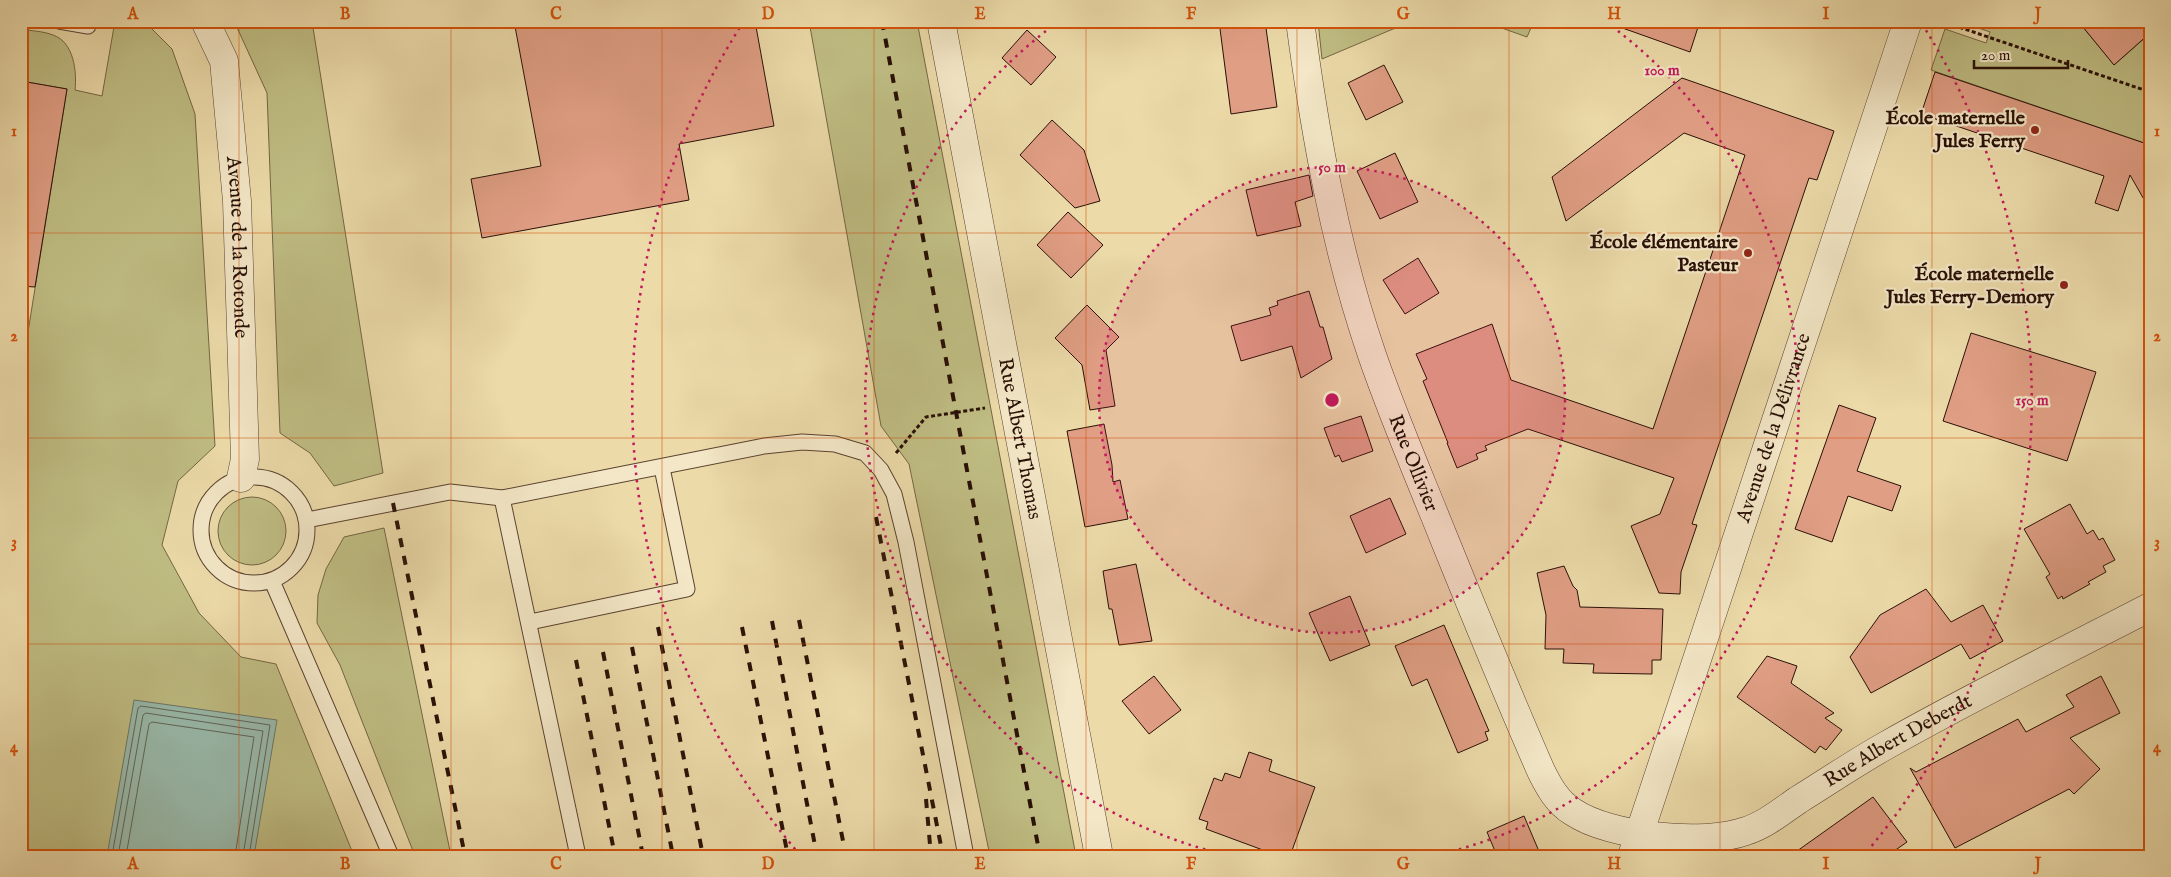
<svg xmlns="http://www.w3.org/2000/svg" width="2171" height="877" font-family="'IM FELL English',serif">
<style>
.green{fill:#bfbd83;stroke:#746644}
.water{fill:#99baab;stroke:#6c7669}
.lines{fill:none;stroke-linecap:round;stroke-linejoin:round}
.shore{stroke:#616558;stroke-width:1}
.building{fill:#e09e84;stroke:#291006}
.service-casing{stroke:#5a422f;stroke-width:17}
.minor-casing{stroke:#5a422f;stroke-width:29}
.tertiary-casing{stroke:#5a422f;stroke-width:29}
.path{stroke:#291006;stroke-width:3;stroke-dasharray:4 2.5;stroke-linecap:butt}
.service{stroke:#f3e7c7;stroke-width:15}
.minor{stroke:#f3e7c7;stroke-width:28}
.tertiary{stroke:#f3e7c7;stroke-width:28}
.rail{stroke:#291006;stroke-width:4;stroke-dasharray:9 9;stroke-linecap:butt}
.grid{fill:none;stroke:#d5520b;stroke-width:1;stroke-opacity:0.55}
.ring{fill:none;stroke:#c2185b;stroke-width:2.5;stroke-dasharray:2.5 5}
.poi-dot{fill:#8f2418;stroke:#f3e7c7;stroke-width:2}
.labels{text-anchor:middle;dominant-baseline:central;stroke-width:4.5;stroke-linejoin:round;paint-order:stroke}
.poi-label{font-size:20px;font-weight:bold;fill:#291006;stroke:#f3e7c7;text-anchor:end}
.street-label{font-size:20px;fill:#291006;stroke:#f3e7c7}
.centre{fill:#c2185b;stroke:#f3e7c7;stroke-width:2.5}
.ring-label{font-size:15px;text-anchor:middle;font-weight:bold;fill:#c2185b;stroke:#f3e7c7;stroke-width:4.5;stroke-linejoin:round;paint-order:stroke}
.neatline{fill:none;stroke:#d5520b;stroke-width:2}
.grid-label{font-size:16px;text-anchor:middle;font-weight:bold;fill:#d5520b}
</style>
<rect width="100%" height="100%" fill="#ecdaa9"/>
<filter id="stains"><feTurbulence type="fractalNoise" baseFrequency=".004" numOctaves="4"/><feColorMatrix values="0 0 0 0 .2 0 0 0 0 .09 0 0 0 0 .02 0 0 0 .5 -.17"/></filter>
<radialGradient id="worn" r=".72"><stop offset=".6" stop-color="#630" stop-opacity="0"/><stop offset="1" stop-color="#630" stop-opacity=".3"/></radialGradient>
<g class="green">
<path d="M115 21H144L172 49 195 114 215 446 178 481 162 545 199 613 241 657 276 664 354 856H21V331L28 332 67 89 21 81V29C31 31 43 31 53 35 74 42 77 72 75 90L102 96Z"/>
<polygon points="234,21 312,21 383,473 334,486 310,453 280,433 267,93"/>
<polygon points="809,21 917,21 1076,856 990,856 909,464 881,426"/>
<polygon points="1318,21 1428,21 1393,29 1322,59"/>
<polygon points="1482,21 1534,21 1527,37"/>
<polygon points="1958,21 2078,21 2114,65 2145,38 2150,29 2150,145 1931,70 1945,29 1986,43 1990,32"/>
<circle cx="252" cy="531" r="34"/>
<polygon points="384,528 451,856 415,856 340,665 317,623 318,595 326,569 344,537"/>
</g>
<polygon class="water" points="134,700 277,720 254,856 107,856"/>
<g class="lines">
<g class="shore">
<polyline points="112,856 138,708 141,706 270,725 249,856"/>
<polyline points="118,856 143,715 146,713 263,731 243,856"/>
<polyline points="126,856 149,724 152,722 254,737 235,856"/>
</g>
</g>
<g class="building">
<polygon points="514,21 755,21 774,126 679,144 689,200 482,238 471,179 541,166"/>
<polygon points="1219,21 1265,21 1277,107 1231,114"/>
<polygon points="1614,21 1700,21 1690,52 1614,25"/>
<polygon points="2078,21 2150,21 2150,33 2114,65"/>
<polygon points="1027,30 1056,57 1031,85 1002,58"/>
<polygon points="1384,65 1403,102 1366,120 1348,83"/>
<polygon points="1935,72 2150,145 2150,210 2130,175 2118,211 2095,203 2104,176 1921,114"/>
<polygon points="1682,78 1834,131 1817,180 1809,178 1692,524 1697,525 1681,572 1680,594 1659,593 1631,526 1660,514 1674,478 1528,429 1485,446 1487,450 1476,454 1478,459 1457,468 1447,443 1448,443 1423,381 1427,379 1416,354 1492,324 1511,380 1653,429 1745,155 1684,133 1566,221 1552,177"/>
<polygon points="21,81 67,89 35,287 21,286"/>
<polygon points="1052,120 1084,150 1100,201 1075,208 1020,155"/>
<polygon points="1395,153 1418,202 1380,219 1357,171"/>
<polygon points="1309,175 1313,196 1295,202 1301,226 1257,236 1246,190"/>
<polygon points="1068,212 1103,245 1071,278 1037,245"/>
<polygon points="1418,258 1439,293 1405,314 1383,280"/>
<polygon points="1309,291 1320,327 1323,327 1332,359 1301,378 1292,346 1241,361 1231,326 1271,315 1269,308 1278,305 1277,301"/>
<polygon points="1087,305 1119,337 1106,350 1115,406 1090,410 1082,365 1055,338"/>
<polygon points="1971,333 2096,372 2067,461 1943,421"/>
<polygon points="1839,405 1876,418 1857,471 1901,486 1892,511 1848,496 1832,542 1795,529"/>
<polygon points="1361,416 1373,451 1342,462 1339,455 1335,457 1324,428"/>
<polygon points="1104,424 1112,465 1113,482 1120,480 1128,519 1085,527 1067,431"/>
<polygon points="1390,498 1406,534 1366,553 1350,516"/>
<polygon points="2070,504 2087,534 2093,530 2099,540 2103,538 2115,560 2103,566 2106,572 2088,582 2090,584 2063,599 2062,596 2058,599 2046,577 2050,574 2024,529"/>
<polygon points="1136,564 1152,641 1119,645 1112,609 1109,609 1103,571"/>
<polygon points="1564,566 1573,586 1577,590 1580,607 1663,609 1661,660 1652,660 1652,674 1593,673 1594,664 1563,663 1564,649 1545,649 1546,615 1537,573"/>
<polygon points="1926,589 1951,622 1983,605 2003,641 1970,659 1961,644 1871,693 1850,657 1880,615"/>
<polygon points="1350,596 1370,645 1330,661 1309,613"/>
<polygon points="1444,625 1489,731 1485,732 1488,740 1458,753 1427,679 1412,686 1395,646"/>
<polygon points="1767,656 1797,666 1791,683 1834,713 1825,718 1842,730 1826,750 1820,746 1815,753 1737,697"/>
<polygon points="1154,676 1181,710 1149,734 1122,701"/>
<polygon points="2101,676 2120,713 2070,738 2100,769 2074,794 2069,789 1955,848 1910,768 1916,772 2018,719 2026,732 2074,707 2066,695"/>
<polygon points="1249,752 1272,760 1269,771 1315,787 1290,856 1279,856 1206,829 1208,822 1199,819 1214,778 1222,781 1225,773 1240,778"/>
<polygon points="1873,797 1907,842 1887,856 1790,856"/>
<polygon points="1524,816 1541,856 1497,856 1487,832"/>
</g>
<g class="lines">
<defs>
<g id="service">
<polyline points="59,21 88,26"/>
<circle cx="254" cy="530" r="53"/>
<polyline points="502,498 578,856"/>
<polyline points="307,520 450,492 502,498 764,446 802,442 835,444 865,453 881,470 894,494 906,542 966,856"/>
<polyline points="272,581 391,856"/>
<polyline points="530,622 687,589 662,468"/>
</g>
<g id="minor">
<path id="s1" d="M205 21 224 61 237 201 245 459 241 478"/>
<path id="s2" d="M1300 21C1315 134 1335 247 1372 355 1393 416 1419 476 1443 536 1475 615 1507 693 1541 771 1549 787 1557 802 1573 812 1610 837 1704 846 1746 831 1765 825 1782 811 1798 800 1827 782 1855 763 1885 746 1971 697 2061 653 2150 607"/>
<path id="s3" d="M1632 856 1908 21"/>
</g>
<g id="tertiary">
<path id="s4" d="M941 21 1099 856"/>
</g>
</defs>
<use href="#service" class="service-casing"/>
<use href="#minor" class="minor-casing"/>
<use href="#tertiary" class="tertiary-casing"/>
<g class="path">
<polyline points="1941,21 2150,92"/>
<polyline points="896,453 926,417 985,408"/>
</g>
<use href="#service" class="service"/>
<use href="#minor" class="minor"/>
<use href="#tertiary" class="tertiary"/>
<g class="rail">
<polyline points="882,21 1040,856"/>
<polyline points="393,503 465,856"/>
<polyline points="876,517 943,856"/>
<polyline points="799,620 846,856"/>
<polyline points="772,621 817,856"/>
<polyline points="658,627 703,856"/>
<polyline points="742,627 788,856"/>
<polyline points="632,647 673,856"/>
<polyline points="603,652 643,856"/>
<polyline points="576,660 615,856"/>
<polyline points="926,799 931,856"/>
</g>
</g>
<path class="grid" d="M239 21V856M451 21V856M662 21V856M874 21V856M1086 21V856M1297 21V856M1509 21V856M1720 21V856M1932 21V856M21 233H2150M21 438H2150M21 644H2150"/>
<circle cx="1332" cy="400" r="233" fill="#c2185b" fill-opacity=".12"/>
<g class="ring">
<circle cx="1332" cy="400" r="233"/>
<path d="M1227 855A467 467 0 0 1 1058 22M1606 22A467 467 0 0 1 1437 855"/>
<path d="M800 855A700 700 0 0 1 742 24M1922 24A700 700 0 0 1 1864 855"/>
</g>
<g class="poi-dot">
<circle cx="2035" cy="130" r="5"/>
<circle cx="1748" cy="253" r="5"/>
<circle cx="2064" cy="285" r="5"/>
</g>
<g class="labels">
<g class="poi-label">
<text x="2025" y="118">École maternelle<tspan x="2025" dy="23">Jules Ferry</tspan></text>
<text x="1738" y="242">École élémentaire<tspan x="1738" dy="23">Pasteur</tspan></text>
<text x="2054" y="274">École maternelle<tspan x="2054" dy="23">Jules Ferry-Demory</tspan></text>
</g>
<g class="street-label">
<text stroke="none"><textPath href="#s1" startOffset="231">Avenue de la Rotonde</textPath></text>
<text stroke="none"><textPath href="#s3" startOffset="451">Avenue de la Délivrance</textPath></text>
<text stroke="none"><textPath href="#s4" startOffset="425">Rue Albert Thomas</textPath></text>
<text stroke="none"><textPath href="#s2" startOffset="458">Rue Ollivier</textPath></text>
<text stroke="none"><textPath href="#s2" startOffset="1199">Rue Albert Deberdt</textPath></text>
</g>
</g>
<circle cx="1332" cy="400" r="8" class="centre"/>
<g class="ring-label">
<text x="1662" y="75">100 m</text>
<text x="1332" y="172">50 m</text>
<text x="2032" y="405">150 m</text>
</g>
<rect width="2171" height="877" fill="none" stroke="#ecdaa9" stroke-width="55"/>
<path d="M1974 60v8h94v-8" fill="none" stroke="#291006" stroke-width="2.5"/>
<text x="1981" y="60" font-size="15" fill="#291006" stroke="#f3e7c7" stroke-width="4" paint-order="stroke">20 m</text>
<rect x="28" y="28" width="2116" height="822" class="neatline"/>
<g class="grid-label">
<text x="133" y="19">A</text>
<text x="345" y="19">B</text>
<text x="556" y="19">C</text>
<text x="768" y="19">D</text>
<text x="980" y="19">E</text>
<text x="1191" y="19">F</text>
<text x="1403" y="19">G</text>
<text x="1614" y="19">H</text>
<text x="1826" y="19">I</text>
<text x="2038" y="19">J</text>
<text x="14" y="136">1</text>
<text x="2157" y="136">1</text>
<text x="14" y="341">2</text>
<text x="2157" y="341">2</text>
<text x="14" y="547">3</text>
<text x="2157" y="547">3</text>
<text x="14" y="752">4</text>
<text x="2157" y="752">4</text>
<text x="133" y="869">A</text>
<text x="345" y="869">B</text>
<text x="556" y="869">C</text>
<text x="768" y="869">D</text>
<text x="980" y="869">E</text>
<text x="1191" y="869">F</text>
<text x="1403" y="869">G</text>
<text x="1614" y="869">H</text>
<text x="1826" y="869">I</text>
<text x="2038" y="869">J</text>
</g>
<rect width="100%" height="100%" filter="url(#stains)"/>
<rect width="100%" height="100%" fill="url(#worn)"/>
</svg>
